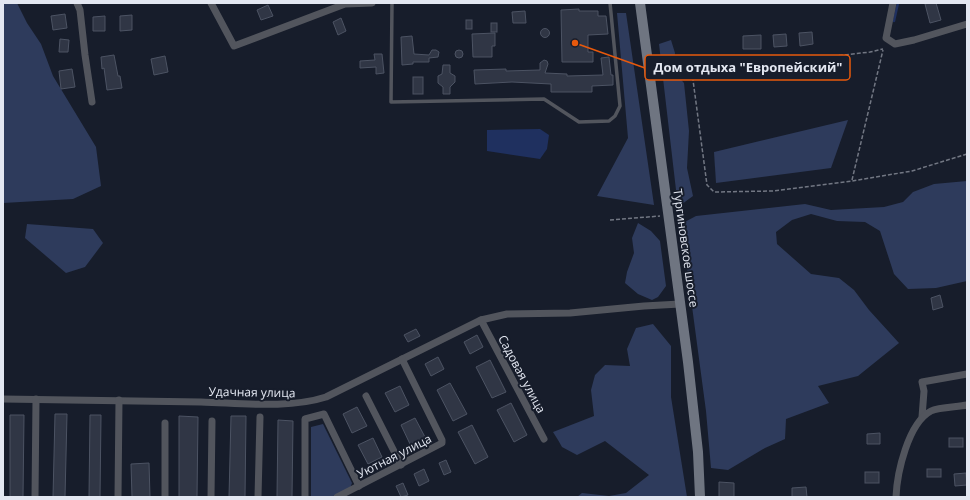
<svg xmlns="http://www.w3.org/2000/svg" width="970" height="500" font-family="'Open Sans',sans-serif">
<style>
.green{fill:#2e3b5c}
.water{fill:#1f305f}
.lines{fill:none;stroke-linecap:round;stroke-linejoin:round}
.stream{stroke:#1f305f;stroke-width:2.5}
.building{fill:#303645;stroke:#4c5363}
.path{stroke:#727783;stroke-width:1.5;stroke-dasharray:4 2;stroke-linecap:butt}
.service{stroke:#52555d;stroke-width:3.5}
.minor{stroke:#52555d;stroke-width:7}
.secondary{stroke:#6f7581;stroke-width:10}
.labels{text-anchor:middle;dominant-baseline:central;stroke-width:4;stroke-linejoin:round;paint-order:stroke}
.street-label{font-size:12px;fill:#e3e7f1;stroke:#171d2b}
.leader{fill:none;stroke:#e8590c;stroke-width:1.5}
.callout-dot{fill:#e8590c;stroke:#171d2b;stroke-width:1.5}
.callout{fill:#171d2b;stroke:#e8590c;stroke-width:1.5}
.callout-label{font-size:13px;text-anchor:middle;font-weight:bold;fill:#e3e7f1}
</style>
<rect width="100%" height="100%" fill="#171d2b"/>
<g class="green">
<polygon points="3,3 17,3 27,23 41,44 53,76 96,147 101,186 73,199 3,203"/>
<polygon points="617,13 626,13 654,205 597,196 628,138"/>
<polygon points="671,40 675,53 673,71 684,83 689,131 687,168 693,196 678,207 659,44"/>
<polygon points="848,120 831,168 716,183 714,152"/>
<polygon points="967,181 967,281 936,288 908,289 894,274 880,231 865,222 837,221 811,214 792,220 776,232 777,244 811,274 839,278 854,290 869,310 899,343 858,376 818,386 829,403 786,419 785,439 765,448 728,470 711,468 706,411 681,224 696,216 805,204 831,210 884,207 903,202 913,192 934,184"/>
<polygon points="638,223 651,231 660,241 666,286 658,297 652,300 638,294 625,283 627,272 634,253 632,238"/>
<polygon points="27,224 93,229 103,243 85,267 66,273 25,238"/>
<polygon points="653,324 671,346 671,397 687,497 577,497 582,493 609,496 626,493 649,475 605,441 577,455 562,447 558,440 553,432 594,416 591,390 595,375 605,365 630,366 627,349 636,328"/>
<polygon points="323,424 352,483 350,488 331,497 311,497 311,427"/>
</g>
<polygon class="water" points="540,129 549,135 547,149 540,159 487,151 487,130"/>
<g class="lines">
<polyline class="stream" points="894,21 898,3"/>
</g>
<g class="building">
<polygon points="929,3 936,3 941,20 930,23 925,4"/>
<polygon points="268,5 273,16 261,20 257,10"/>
<polygon points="579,9 579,11 598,11 598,16 606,16 608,34 588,35 588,52 593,52 593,62 562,62 561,10"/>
<polygon points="525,11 526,23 513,23 512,12"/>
<polygon points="65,14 67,28 53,30 51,16"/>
<polygon points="132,15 132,30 120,31 120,16"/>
<polygon points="105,16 105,31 93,31 93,17"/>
<polygon points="341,18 346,31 338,35 333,22"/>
<rect x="466" y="20" width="6" height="9"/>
<rect x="491" y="23" width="6" height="9"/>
<circle cx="545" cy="33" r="4.5"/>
<polygon points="812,32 813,44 800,46 799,33"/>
<polygon points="495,33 495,46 492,46 492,57 473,57 472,34"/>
<polygon points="786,34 787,46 774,47 773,35"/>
<polygon points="761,35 761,49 743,49 743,36"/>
<polygon points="412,36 414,54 429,55 432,50 436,50 439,52 438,57 429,58 429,62 413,62 413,64 402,65 401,37"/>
<polygon points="60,39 69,40 68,52 59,52"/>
<circle cx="459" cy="54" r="4"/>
<polygon points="374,54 382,54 384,73 376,74 376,67 360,68 360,61 375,60"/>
<polygon points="114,55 118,76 120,76 122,88 107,90 104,68 102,69 101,57"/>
<polygon points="165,56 168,72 154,75 151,59"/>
<polygon points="609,57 611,75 613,75 613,85 592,86 592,92 551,92 551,84 512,82 475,84 474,70 506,69 506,71 540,70 540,63 544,60 547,61 548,64 545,73 567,74 567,76 603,75 601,58"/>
<polygon points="443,65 450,65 450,73 455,76 455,82 450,87 450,94 443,94 443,87 438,83 438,76 442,74"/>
<polygon points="72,69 75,87 61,89 59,71"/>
<rect x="413" y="77" width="10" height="17"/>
<polygon points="940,295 943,307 933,310 931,298"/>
<polygon points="416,329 420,336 408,342 404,335"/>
<polygon points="477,335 483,347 470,354 464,342"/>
<polygon points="438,357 444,369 431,376 425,364"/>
<polygon points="490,360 506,392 492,398 476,367"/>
<polygon points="450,383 467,414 453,421 437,390"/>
<polygon points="400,386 409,405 395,412 385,393"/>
<polygon points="511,403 527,435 514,442 497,410"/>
<polygon points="357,407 367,426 352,433 343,414"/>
<polygon points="55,414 67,414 65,497 53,497"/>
<polygon points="10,415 24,415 23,497 10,497"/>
<polygon points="90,415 101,415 100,497 89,497"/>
<polygon points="179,416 198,417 197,497 179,497"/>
<polygon points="231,416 246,416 245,497 229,497"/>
<polygon points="415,418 425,437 410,444 401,425"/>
<polygon points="278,420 293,421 292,497 277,497"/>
<polygon points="472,425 488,457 475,464 458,432"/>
<polygon points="880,433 880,444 867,444 867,434"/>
<polygon points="373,438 382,457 368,464 358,445"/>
<rect x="949" y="438" width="14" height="9"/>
<polygon points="446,460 451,472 444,475 439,463"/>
<polygon points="149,463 150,497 132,497 131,464"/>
<polygon points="424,469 429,481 419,486 414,474"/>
<rect x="927" y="469" width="14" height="8"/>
<rect x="865" y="472" width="14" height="11"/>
<polygon points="966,473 967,485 955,486 954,474"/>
<polygon points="719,482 734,483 734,497 719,497"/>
<polygon points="403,483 408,495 401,497 396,486"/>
<polygon points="806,487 807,497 792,497 792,488"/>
</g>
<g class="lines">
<g class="path">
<polyline points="691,65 707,185 714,192 773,191 852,181 912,171 967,154"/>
<polyline points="691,65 705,71 870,52 883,49"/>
<polyline points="852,180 883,50"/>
<polyline points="610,220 660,216"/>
</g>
<polyline class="service" points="392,3 391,102 544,99 579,122 609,121 615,116 620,106 610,3"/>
<g class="minor">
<polyline points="77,3 80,10 85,55 92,102"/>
<polyline points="211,3 234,46 345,4 372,3"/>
<polyline points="893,3 886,38 895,44 914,40 967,24"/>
<polyline points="481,320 544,439"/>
<polyline points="366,396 401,465"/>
<path d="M3 399C69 400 135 401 201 402 240 403 289 409 326 397L481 320 507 314 570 313 644 306 680 304"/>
<polyline points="922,417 924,391 922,382 967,374"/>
<polyline points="165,423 165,497"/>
<polyline points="35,497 36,399"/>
<polyline points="118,497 119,400"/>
<polyline points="211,497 212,421"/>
<polyline points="258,497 260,417"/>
<polyline points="305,497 305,419 324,414 359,486"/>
<polyline points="337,497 442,443 442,440 402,359"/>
<path d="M896 497C897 473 908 423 931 411 939 407 957 407 967 405"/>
</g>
<polyline class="secondary" points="640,3 688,362 698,452 700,497"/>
</g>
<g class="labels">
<g class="street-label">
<text transform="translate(686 248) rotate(82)">Тургиновское шоссе</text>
<text transform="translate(522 374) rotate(62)">Садовая улица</text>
<text transform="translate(252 392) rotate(1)">Удачная улица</text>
<text transform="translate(394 456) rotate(-27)">Уютная улица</text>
</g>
</g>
<path class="leader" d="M575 43L645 68"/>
<circle class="callout-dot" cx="575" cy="43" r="4"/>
<rect class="callout" x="645" y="55" width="205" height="25" rx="4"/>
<g class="callout-label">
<text x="748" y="72">Дом отдыха "Европейский"</text>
</g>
<rect width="970" height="500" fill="none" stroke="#e3e7f1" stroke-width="8"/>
</svg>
